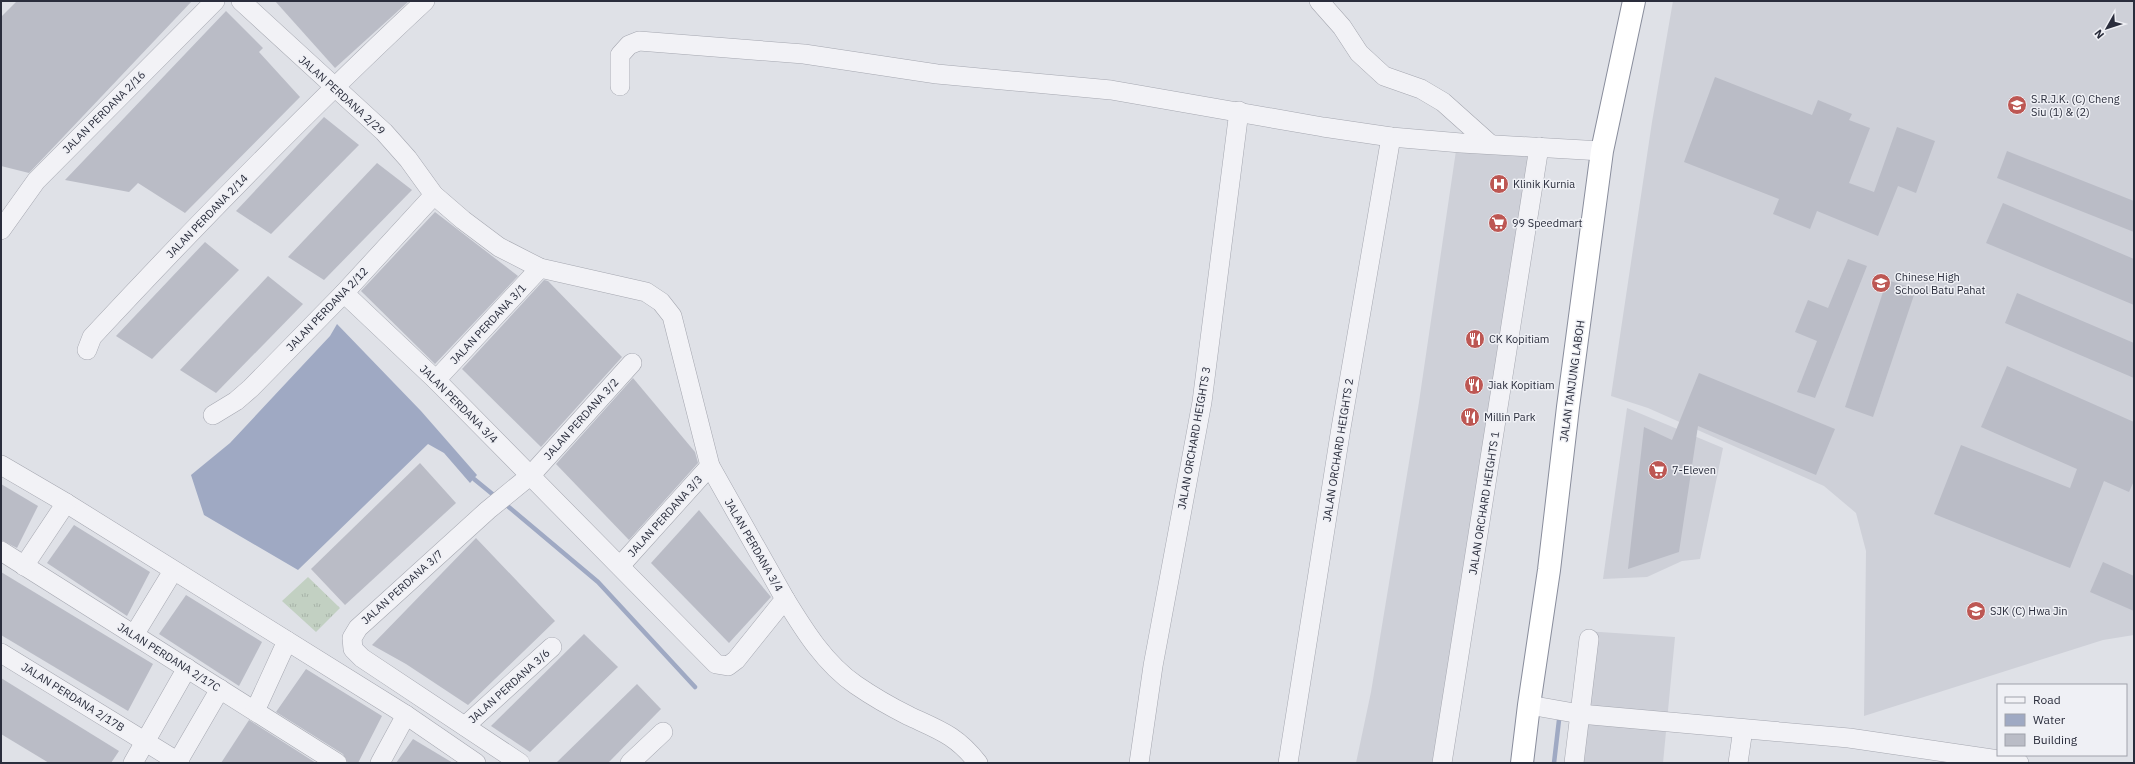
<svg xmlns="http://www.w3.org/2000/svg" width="2135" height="764" font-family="'IBM Plex Sans',sans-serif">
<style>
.built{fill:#ced0d8}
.grass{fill:url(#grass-tufts)}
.water{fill:#9fa9c3}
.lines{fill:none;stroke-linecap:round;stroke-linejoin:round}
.stream{stroke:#9fa9c3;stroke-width:4.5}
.building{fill:#babcc6}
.street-casing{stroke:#a5a7b0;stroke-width:20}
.highway-casing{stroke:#898d9c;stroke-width:24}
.street{stroke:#f2f2f6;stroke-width:19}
.highway{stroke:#fff;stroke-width:22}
.labels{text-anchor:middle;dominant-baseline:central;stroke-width:3;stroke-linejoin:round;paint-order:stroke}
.street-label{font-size:11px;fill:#2a2d3c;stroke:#eff0f5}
.poi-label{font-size:11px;fill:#2a2d3c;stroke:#eff0f5;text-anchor:start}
</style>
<defs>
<pattern id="grass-tufts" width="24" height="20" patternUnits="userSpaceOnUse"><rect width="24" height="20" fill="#c2d0c2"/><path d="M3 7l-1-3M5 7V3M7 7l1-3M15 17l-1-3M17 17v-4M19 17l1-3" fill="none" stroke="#a7b3a8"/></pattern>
</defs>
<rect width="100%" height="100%" fill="#dfe1e7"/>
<g class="built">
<polygon points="1673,1 2134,1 2134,635 2103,640 1864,716 1866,551 1856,513 1824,486 1648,408 1611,396 1652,122"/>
<polygon points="1458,137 1545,142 1447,763 1356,763 1371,692 1419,402"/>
<polygon points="1627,408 1723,448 1700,559 1682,561 1647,577 1603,579"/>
<polygon points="1585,631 1675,637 1663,763 1569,763"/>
</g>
<polygon class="grass" points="308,577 340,608 316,632 282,601"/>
<polygon class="water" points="337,324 421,411 477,475 470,483 444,453 428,444 298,570 204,515 191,475 230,443 330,336"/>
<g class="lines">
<g class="stream">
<polyline points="474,479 496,497"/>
<polyline points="504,503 598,582 695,687"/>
<polyline points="1554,763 1559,720"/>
</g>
</g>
<g class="building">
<polygon points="17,1 192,1 29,173 1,166 1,17"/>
<polygon points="275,1 409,1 335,68"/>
<polygon points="226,11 263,48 259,52 300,97 185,213 138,183 129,192 65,180"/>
<polygon points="1715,77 1812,115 1818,100 1852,114 1849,120 1870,128 1849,183 1874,192 1897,127 1935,141 1916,193 1898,186 1878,236 1817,211 1810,229 1773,214 1779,199 1684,162"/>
<polygon points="324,117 359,145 271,234 236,211"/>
<polygon points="2007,151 2134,201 2134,232 1997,178"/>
<polygon points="377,163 412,190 324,280 288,257"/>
<polygon points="2003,203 2134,259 2134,305 1986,243"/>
<polygon points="435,212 518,276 435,364 361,291"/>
<polygon points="205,242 239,270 152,359 116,336"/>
<polygon points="1848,259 1867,266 1815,398 1797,392 1817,341 1795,332 1808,300 1828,308"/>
<polygon points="268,276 303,304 216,393 180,370"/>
<polygon points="544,280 548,281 622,357 541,447 462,369"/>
<polygon points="1887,280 1916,289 1873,417 1845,407"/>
<polygon points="2017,293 2134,343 2134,378 2005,323"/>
<polygon points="2007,366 2134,422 2134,481 2129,492 2104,481 2070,568 1934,514 1961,445 2070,488 2077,469 1981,427"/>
<polygon points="1699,373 1835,429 1816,475 1698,426 1679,552 1628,569 1644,427 1672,440"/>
<polygon points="633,378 695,452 698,463 629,540 556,464"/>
<polygon points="420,463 456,503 345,605 311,569"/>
<polygon points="1,484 38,506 17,548 1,540"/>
<polygon points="699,510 771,597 729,643 651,563"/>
<polygon points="74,525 150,572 127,616 47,563"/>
<polygon points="476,538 555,621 468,705 406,664 372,645"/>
<polygon points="2103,562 2134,576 2134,611 2090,592"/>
<polygon points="1,572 153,664 128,711 1,635"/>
<polygon points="186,595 262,642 239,686 159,634"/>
<polygon points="584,634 618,667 530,752 491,726"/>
<polygon points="306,669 382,716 358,763 348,763 343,754 276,712"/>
<polygon points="1,678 119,751 111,763 49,763 1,734"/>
<polygon points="637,684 661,709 608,763 556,763"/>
<polygon points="249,720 316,763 221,763"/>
<polygon points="413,739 453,763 396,763"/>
</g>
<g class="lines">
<defs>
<g id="street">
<polyline points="241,1 384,132 408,159 434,195 463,220 499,247 540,268 646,292 661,302 672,316 710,466 785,599 736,660 728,666 716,664 436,380 344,293"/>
<polyline points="1319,1 1342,27 1359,53 1384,76 1421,89 1443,102 1490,144"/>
<polyline points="620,86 620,55 629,45 639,41 804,54 937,74 1111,90 1323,127 1391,137 1461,143 1602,151"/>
<polyline points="1,230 36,181 215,1"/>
<path d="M87 350 92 337C200 221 309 109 425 1"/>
<polyline points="436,380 540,268"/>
<polyline points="213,415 236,401 251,388 344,293 434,195"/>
<polyline points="1,465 66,503 406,715 476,763"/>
<polyline points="1,551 337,763"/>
<polyline points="24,566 66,503"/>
<polyline points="620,566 710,466"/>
<path d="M785 599C804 630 825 664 856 685 872 696 891 707 909 716 939 730 956 735 978 763"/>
<polyline points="134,635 173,571"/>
<polyline points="1,653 180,763"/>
<polyline points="1529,705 1580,714 1849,738 2019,763"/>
<polyline points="255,711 287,641"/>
<polyline points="465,726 552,647"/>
<polyline points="133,763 187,668"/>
<polyline points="177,763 220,689"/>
<polyline points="380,763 406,715"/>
<polyline points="520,763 362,658 353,649 352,638 358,628 488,510 531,475 632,363"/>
<polyline points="630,763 663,732"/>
<polyline points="1139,763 1153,666 1202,402 1239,111"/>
<polyline points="1288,763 1341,428 1391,137"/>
<polyline points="1442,763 1539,147"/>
<polyline points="1574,763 1589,639"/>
<polyline points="1738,763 1743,729"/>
</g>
<polyline id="highway" points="1522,763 1529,705 1549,570 1568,407 1602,151 1634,1"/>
</defs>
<use href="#street" class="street-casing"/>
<use href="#highway" class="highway-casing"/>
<use href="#street" class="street"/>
<use href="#highway" class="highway"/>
</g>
<defs>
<symbol id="school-disc" viewBox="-11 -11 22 22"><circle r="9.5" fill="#bd5753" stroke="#eff0f5"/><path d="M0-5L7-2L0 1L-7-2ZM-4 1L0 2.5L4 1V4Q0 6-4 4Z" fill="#fff"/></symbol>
<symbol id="hospital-disc" viewBox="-11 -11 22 22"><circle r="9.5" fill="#bd5753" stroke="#eff0f5"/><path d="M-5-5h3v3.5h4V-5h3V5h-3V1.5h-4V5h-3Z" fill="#fff"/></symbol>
<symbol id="supermarket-disc" viewBox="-11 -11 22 22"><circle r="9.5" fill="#bd5753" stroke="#eff0f5"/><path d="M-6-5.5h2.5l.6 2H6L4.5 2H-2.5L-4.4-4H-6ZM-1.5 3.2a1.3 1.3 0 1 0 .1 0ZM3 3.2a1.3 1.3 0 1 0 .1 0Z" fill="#fff"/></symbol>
<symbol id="restaurant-disc" viewBox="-11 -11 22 22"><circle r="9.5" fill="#bd5753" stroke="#eff0f5"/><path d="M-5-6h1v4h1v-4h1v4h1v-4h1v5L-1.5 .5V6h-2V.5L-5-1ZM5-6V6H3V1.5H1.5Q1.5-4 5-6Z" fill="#fff"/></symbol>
</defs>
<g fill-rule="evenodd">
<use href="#school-disc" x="2006" y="94" width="22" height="22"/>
<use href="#hospital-disc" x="1488" y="173" width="22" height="22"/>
<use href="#supermarket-disc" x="1487" y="212" width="22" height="22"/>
<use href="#school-disc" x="1870" y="272" width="22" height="22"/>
<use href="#restaurant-disc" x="1464" y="328" width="22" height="22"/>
<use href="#restaurant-disc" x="1463" y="374" width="22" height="22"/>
<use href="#restaurant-disc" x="1459" y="406" width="22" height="22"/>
<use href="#supermarket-disc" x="1647" y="459" width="22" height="22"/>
<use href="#school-disc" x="1965" y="600" width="22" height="22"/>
</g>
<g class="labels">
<g class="street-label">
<text transform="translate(342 95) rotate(42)">JALAN PERDANA 2/29</text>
<text transform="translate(104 112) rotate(-45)">JALAN PERDANA 2/16</text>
<text transform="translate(207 216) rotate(-46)">JALAN PERDANA 2/14</text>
<text transform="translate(327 309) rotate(-46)">JALAN PERDANA 2/12</text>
<text transform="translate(488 324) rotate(-47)">JALAN PERDANA 3/1</text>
<text transform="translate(1572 381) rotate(-82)">JALAN TANJUNG LABOH</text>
<text transform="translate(459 404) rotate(45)">JALAN PERDANA 3/4</text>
<text transform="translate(581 419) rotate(-48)">JALAN PERDANA 3/2</text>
<text transform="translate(1194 438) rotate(-80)">JALAN ORCHARD HEIGHTS 3</text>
<text transform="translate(1338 450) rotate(-81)">JALAN ORCHARD HEIGHTS 2</text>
<text transform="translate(1484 503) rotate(-81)">JALAN ORCHARD HEIGHTS 1</text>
<text transform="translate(665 516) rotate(-48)">JALAN PERDANA 3/3</text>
<text transform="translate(754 545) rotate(60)">JALAN PERDANA 3/4</text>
<text transform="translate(402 587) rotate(-42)">JALAN PERDANA 3/7</text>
<text transform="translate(169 657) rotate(32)">JALAN PERDANA 2/17C</text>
<text transform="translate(509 686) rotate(-42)">JALAN PERDANA 3/6</text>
<text transform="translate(73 697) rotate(32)">JALAN PERDANA 2/17B</text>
</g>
<g class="poi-label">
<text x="2031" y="99">S.R.J.K. (C) Cheng<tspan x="2031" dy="13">Siu (1) &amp; (2)</tspan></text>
<text x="1513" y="184">Klinik Kurnia</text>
<text x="1512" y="223">99 Speedmart</text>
<text x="1895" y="277">Chinese High<tspan x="1895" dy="13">School Batu Pahat</tspan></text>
<text x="1489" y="339">CK Kopitiam</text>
<text x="1488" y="385">Jiak Kopitiam</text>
<text x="1484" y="417">Millin Park</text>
<text x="1672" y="470">7-Eleven</text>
<text x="1990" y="611">SJK (C) Hwa Jin</text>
</g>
</g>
<rect width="2135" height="764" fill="none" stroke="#2a2d3c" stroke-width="4"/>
<rect x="1997" y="684" width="130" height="72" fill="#eff0f5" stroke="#a0a2ab"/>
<rect x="2005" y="697" width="20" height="6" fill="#f2f2f6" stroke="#a0a2ab"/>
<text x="2033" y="704" font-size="12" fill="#2a2d3c">Road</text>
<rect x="2005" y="714" width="20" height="12" fill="#9fa9c3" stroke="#a0a2ab"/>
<text x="2033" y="724" font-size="12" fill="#2a2d3c">Water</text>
<rect x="2005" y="734" width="20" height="12" fill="#babcc6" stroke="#a0a2ab"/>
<text x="2033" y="744" font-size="12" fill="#2a2d3c">Building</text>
<g transform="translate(2107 28) rotate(231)" stroke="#eff0f5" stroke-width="3" paint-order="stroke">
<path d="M0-3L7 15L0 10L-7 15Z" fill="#2a2d3c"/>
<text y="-6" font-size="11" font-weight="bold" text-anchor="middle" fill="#2a2d3c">N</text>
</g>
</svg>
